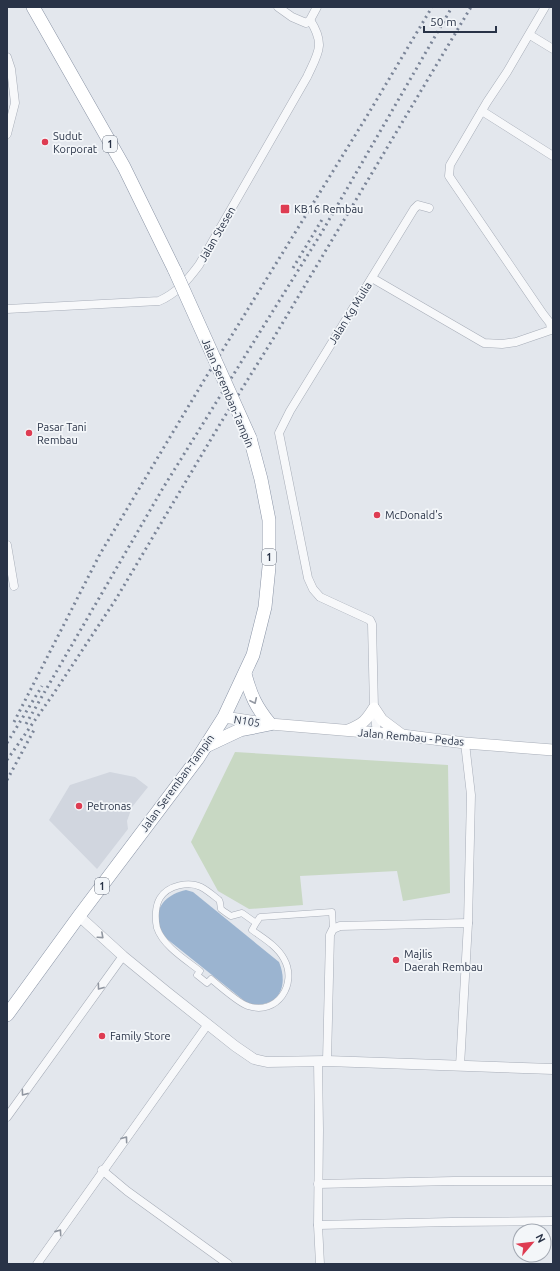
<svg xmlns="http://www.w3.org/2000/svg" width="560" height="1271" font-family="Ubuntu,sans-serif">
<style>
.built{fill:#d1d6df}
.green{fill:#c8d8c3}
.water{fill:#9bb4d0}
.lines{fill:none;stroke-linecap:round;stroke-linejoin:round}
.pedestrian-casing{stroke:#a7adb8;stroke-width:7}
.minor-casing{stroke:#a7adb8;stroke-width:9}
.tertiary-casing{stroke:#a7adb8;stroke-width:11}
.secondary-casing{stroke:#a7adb8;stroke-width:12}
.trunk-casing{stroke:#8993a5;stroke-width:14}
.pedestrian{stroke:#f7f8fa;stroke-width:6}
.minor{stroke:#f7f8fa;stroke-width:8}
.tertiary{stroke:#f7f8fa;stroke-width:10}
.secondary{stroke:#fff;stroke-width:11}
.trunk{stroke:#fff;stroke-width:13}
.rail{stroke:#7b8598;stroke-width:3;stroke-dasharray:2 4;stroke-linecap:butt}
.trunk-bridge-casing{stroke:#8993a5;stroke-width:14;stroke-linecap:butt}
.trunk-bridge{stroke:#fff;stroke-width:13}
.oneway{stroke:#9499a3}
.oneway2{stroke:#9096a0}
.poi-dot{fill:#de3c52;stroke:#f3f6f9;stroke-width:1.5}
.labels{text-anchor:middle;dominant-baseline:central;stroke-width:3.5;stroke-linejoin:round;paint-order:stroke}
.shield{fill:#f3f6f9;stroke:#666e7c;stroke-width:1}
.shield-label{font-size:10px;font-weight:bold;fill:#293347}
.poi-label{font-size:11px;fill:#293347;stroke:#f3f6f9;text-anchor:start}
.street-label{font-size:11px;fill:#293347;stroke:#f3f6f9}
</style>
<rect width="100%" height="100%" fill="#e3e7ed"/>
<polygon class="built" points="110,772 135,777 148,787 132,807 127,821 128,829 97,869 49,820 70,785"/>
<polygon class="green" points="235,752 448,765 450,893 403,901 397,871 300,876 303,905 249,909 218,891 191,842"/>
<path class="water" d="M186 890 193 892 279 962C290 989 276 1010 247 1003L167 939C149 917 159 896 186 890Z"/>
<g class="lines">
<defs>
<path id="pedestrian" d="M256 923 252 930C263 938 277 946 284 959 298 984 277 1016 248 1006 240 1004 218 985 211 979L207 983 197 975 200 971C186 960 163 946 157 928 155 919 155 906 160 898 168 885 189 881 201 887 207 890 214 896 219 900 221 903 220 906 221 909 223 911 228 914 231 916L242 913 256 923 260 917 332 912 333 929"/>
<g id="minor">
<polyline points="278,7 292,17 306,23 310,20 317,7"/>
<polyline points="530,35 553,49"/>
<polyline points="7,57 11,69 15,103 7,134"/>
<polyline points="482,111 553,156"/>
<polyline points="372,278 484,343 502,344 516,342 551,330 550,323 543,314 453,182 449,176 450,165 487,102 507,72 545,7"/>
<path d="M7 309 159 301C177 293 187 281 199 265L307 77C318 53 326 45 310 20"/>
<polyline points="7,545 14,586"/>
<polyline points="377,733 374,708 372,624 370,620 320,597 313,589 308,578 279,433 290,411 414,209 418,205 429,208"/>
<polyline points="318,1061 319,1130 318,1225 320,1264"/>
<polyline points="327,1061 330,935 333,929 340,926 468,923"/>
<polyline points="460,1066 468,923 471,795 465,743"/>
<polyline points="7,1117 123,956"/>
<polyline points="102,1170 127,1191 228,1264"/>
<polyline points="318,1184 454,1181 553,1181"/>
<polyline points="318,1225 451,1222 553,1221"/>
<polyline points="37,1264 208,1024"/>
</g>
<polyline id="tertiary" points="79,916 123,956 167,992 235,1046 254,1059 267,1062 327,1061 553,1069"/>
<g id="secondary">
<polyline points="224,717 270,724 402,735 465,743 553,750"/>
<path d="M348 730C363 724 366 721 374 708L382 720 402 735"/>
</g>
<g id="trunk">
<polyline points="33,7 124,167 175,271"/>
<path d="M206 746 240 730 270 724C256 707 251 696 245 674"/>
<polyline points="7,1015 79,916 198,758 224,717 253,655 265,607 269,567 269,520 261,479 250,438"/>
</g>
</defs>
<use href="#pedestrian" class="pedestrian-casing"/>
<use href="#minor" class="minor-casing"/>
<use href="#tertiary" class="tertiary-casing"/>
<use href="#secondary" class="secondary-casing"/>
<use href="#trunk" class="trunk-casing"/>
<use href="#pedestrian" class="pedestrian"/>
<use href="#minor" class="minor"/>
<use href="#tertiary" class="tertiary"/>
<use href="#secondary" class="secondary"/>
<use href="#trunk" class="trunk"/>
<g class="rail">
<polyline points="293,268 323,218"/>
<polyline points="14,722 100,554 203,382 367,116 432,7"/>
<polyline points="26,724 163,488 322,232 452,7"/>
<polyline points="7,743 42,686"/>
<polyline points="7,760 54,693 116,599 220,424 273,339 471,7"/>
<polyline points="7,780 34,730"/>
</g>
<defs>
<polyline id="trunk-bridge" points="175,271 250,438"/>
</defs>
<use href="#trunk-bridge" class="trunk-bridge-casing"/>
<use href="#trunk-bridge" class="trunk-bridge"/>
</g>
<defs><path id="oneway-chevron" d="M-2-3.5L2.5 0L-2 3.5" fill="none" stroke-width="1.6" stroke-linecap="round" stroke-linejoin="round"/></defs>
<use class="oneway" href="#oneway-chevron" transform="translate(254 701) rotate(65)"/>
<g class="oneway2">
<use href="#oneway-chevron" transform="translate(101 936) rotate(42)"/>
<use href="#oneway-chevron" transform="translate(100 987) rotate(126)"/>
<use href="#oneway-chevron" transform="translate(24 1093) rotate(126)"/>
<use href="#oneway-chevron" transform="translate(125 1139) rotate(-54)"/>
<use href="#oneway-chevron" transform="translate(59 1232) rotate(-55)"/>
</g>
<g class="poi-dot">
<circle cx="45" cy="142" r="4"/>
<rect x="280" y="204" width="10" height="10" rx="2"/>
<circle cx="29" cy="433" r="4"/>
<circle cx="377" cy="515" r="4"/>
<circle cx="79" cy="806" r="4"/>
<circle cx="396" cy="960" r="4"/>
<circle cx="102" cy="1036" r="4"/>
</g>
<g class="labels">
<g class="shield">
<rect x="103" y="136" width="14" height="16" rx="3"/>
<rect x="262" y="549" width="14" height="16" rx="3"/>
<rect x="95" y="878" width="14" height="16" rx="3"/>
</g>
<g class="shield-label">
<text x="110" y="144">1</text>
<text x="269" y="557">1</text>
<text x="102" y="886">1</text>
</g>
<g class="poi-label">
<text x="53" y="136">Sudut<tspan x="53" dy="13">Korporat</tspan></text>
<text x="294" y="209">KB16 Rembau</text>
<text x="37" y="427">Pasar Tani<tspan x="37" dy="13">Rembau</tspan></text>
<text x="385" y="515">McDonald's</text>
<text x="87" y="806">Petronas</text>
<text x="404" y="954">Majlis<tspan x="404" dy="13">Daerah Rembau</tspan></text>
<text x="110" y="1036">Family Store</text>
</g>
<g class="street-label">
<text transform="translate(217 234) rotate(-60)">Jalan Stesen</text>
<text transform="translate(350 313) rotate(-58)">Jalan Kg Mulia</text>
<text transform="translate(228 393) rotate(67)">Jalan Seremban-Tampin</text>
<text transform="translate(247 721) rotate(9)">N105</text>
<text transform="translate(411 737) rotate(5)">Jalan Rembau - Pedas</text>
<text transform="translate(177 783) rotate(-54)">Jalan Seremban-Tampin</text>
</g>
</g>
<rect width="560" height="1271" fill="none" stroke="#293347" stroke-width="16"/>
<g transform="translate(532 1243) rotate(62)"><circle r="19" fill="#f3f6f9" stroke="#a2a8b2"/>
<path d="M0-3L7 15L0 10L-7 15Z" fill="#de3c52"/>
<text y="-6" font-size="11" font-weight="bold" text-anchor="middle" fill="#293347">N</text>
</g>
<path d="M424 26v6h72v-6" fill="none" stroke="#293347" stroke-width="2"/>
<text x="430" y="26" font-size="12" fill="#293347" stroke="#f3f6f9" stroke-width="3" paint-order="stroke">50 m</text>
</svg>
